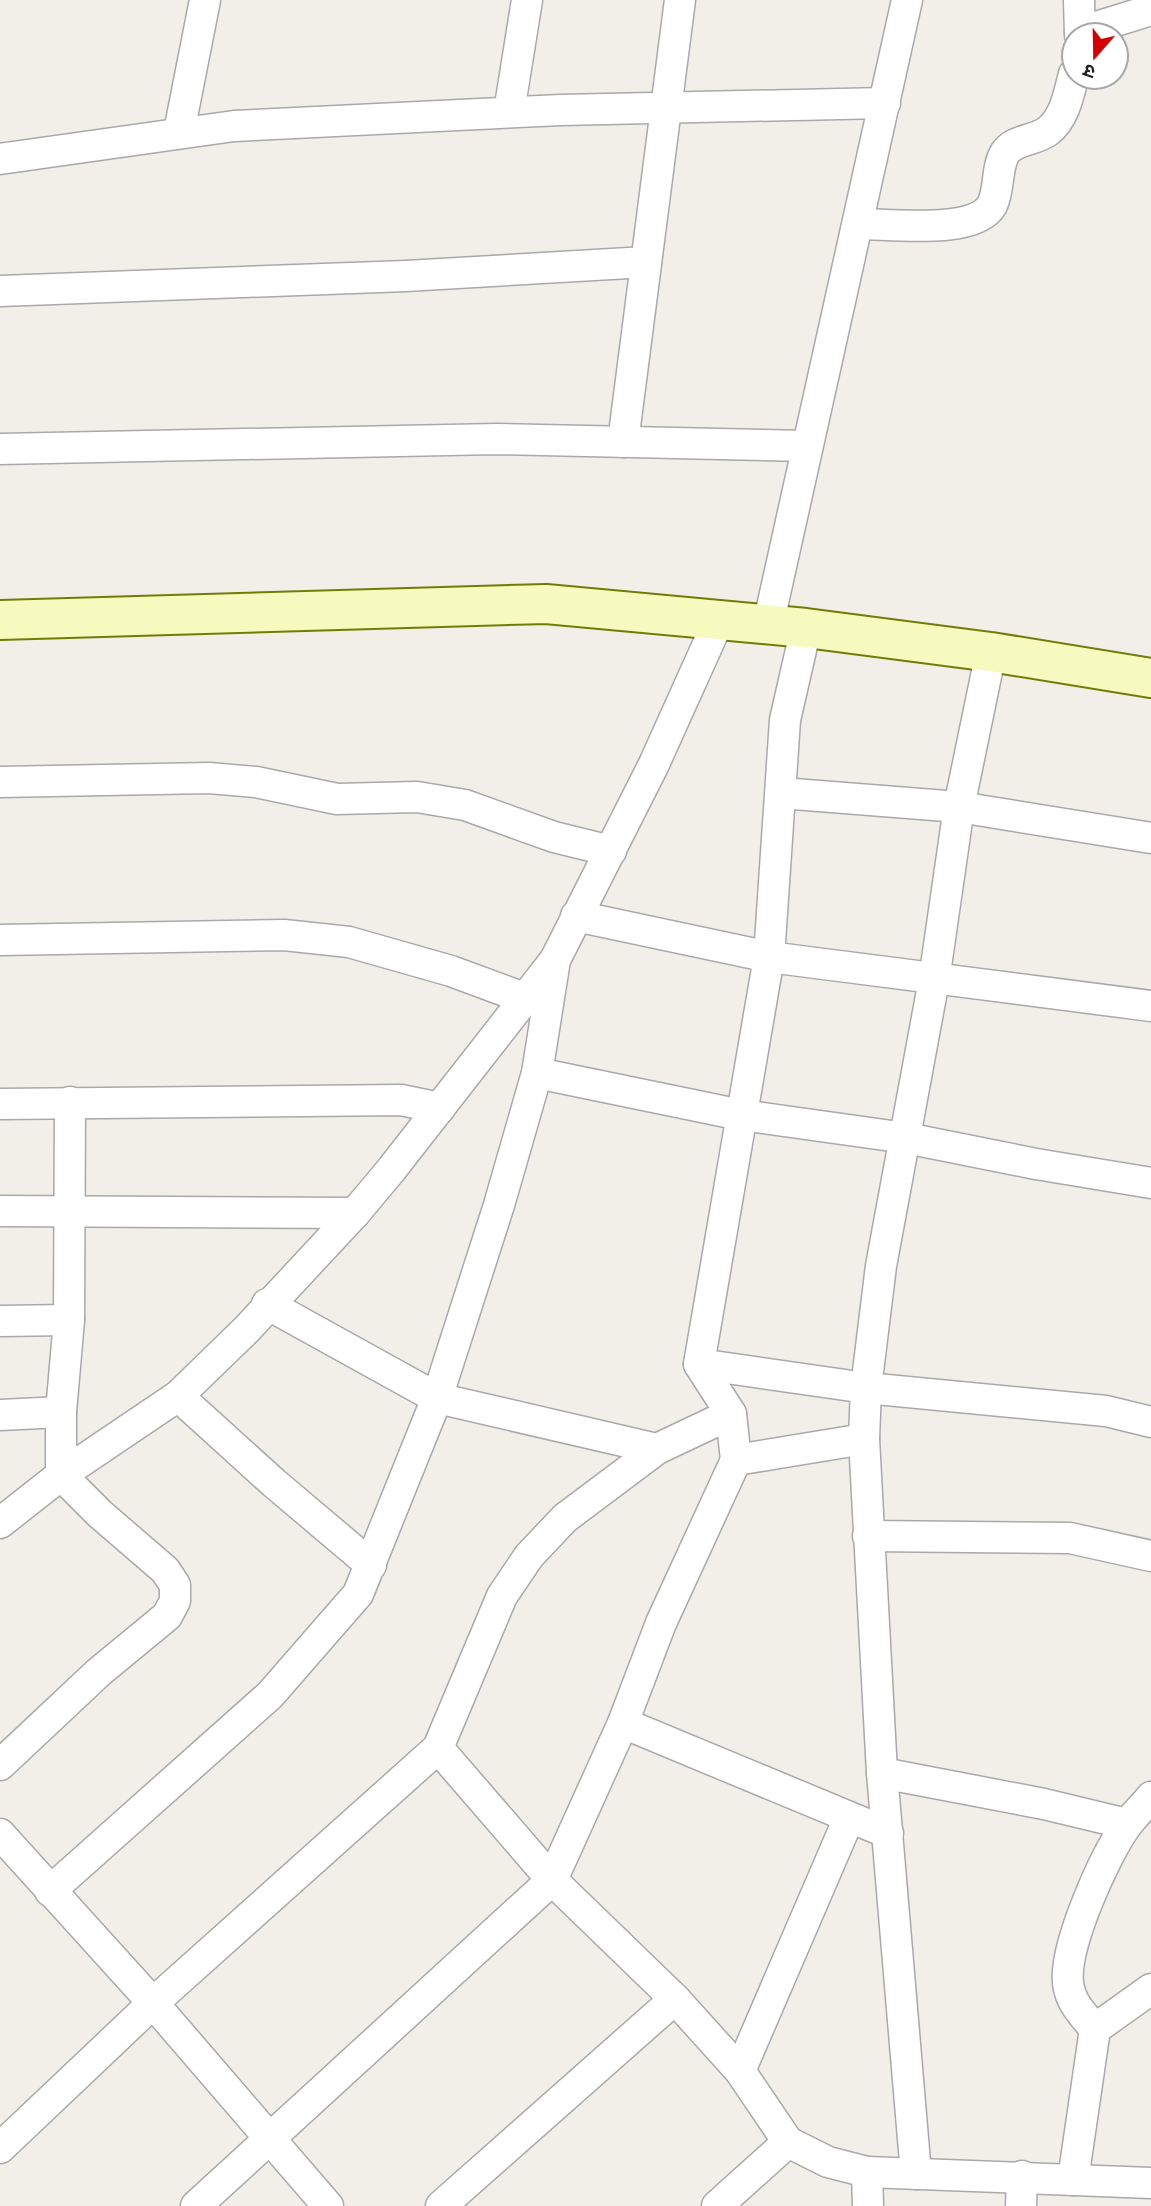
<svg xmlns="http://www.w3.org/2000/svg" width="1151" height="2206" font-family="'Work Sans','Noto Sans Devanagari',sans-serif">
<style>
.lines{fill:none;stroke-linecap:round;stroke-linejoin:round}
.street-casing{stroke:#a9a9a9;stroke-width:33}
.secondary-casing{stroke:#707d05;stroke-width:42}
.street{stroke:#fff;stroke-width:30}
.secondary{stroke:#f7fabf;stroke-width:38}
</style>
<rect width="100%" height="100%" fill="#f2efe9"/>
<g class="lines">
<defs>
<g id="street">
<polyline points="1079,0 1080,35"/>
<polyline points="1080,32 1151,10"/>
<polyline points="509,112 527,0"/>
<polyline points="179,132 205,0"/>
<polyline points="0,159 234,126 561,110 885,103"/>
<path d="M859 224C891 224 975 235 992 205 1000 189 996 168 1005 153 1014 139 1035 141 1048 131 1065 118 1069 93 1074 74"/>
<polyline points="0,291 406,276 646,262"/>
<polyline points="623,442 680,0"/>
<polyline points="0,449 496,439 806,446"/>
<polyline points="768,625 907,0"/>
<polyline points="806,628 785,720 769,957 699,1364 731,1414 736,1460 864,1439"/>
<polyline points="0,782 209,778 256,782 337,799 417,797 465,805 554,837 611,851"/>
<polyline points="781,793 959,807 1151,838"/>
<polyline points="576,916 769,957 1151,1006"/>
<polyline points="0,940 284,935 349,942 451,971 524,998"/>
<polyline points="537,1073 741,1115 906,1138 1036,1164 1151,1183"/>
<polyline points="0,1104 401,1100 440,1108"/>
<polyline points="0,1211 355,1213"/>
<polyline points="267,1304 437,1398 657,1449 731,1414"/>
<polyline points="0,1321 69,1320"/>
<polyline points="699,1364 866,1388 1106,1411 1151,1422"/>
<polyline points="178,1396 274,1483 371,1565"/>
<polyline points="0,1415 61,1412"/>
<polyline points="0,1523 61,1475 178,1396 247,1329 355,1213 391,1170 555,960 654,764 718,622"/>
<polyline points="868,1536 1070,1538 1151,1556"/>
<polyline points="623,1723 888,1833"/>
<polyline points="438,1748 552,1880 675,1999 740,2071 788,2142 828,2162 867,2172 1151,2183"/>
<polyline points="0,1765 99,1672 167,1616 175,1601 175,1585 165,1570 100,1514 61,1475 61,1412 69,1320 70,1102"/>
<polyline points="882,1773 1044,1804 1127,1824"/>
<polyline points="0,1834 153,2003 328,2206"/>
<polyline points="50,1891 270,1695 358,1594 437,1398 499,1205 537,1073 555,960"/>
<path d="M1095 2029C1083 2015 1070 2002 1068 1983 1064 1946 1104 1857 1126 1826 1133 1816 1143 1807 1151 1797"/>
<polyline points="740,2071 849,1818"/>
<polyline points="0,2148 153,2003 438,1748 502,1596 529,1556 565,1518 657,1449"/>
<polyline points="867,2172 868,2206"/>
<polyline points="916,2174 882,1773 864,1439 866,1388 881,1266 934,980 959,807 991,652"/>
<polyline points="1073,2180 1095,2029 1151,1989"/>
<polyline points="196,2206 552,1880 623,1723 661,1623 736,1460"/>
<polyline points="441,2206 675,1999"/>
<polyline points="717,2206 788,2142"/>
<polyline points="1021,2206 1022,2176"/>
</g>
<polyline id="secondary" points="0,620 546,604 806,628 991,652 1151,678"/>
</defs>
<use href="#street" class="street-casing"/>
<use href="#secondary" class="secondary-casing"/>
<use href="#street" class="street"/>
<use href="#secondary" class="secondary"/>
</g>
<g transform="translate(1095 56) rotate(200)"><circle r="33" fill="#ffffff" stroke="#a7a7a7" stroke-width="2"/>
<path d="M0-5L12 26L0 18L-12 26Z" fill="#d40000"/>
<text y="-10" font-size="19" font-weight="bold" text-anchor="middle" fill="#222222">उ</text>
</g>
</svg>
